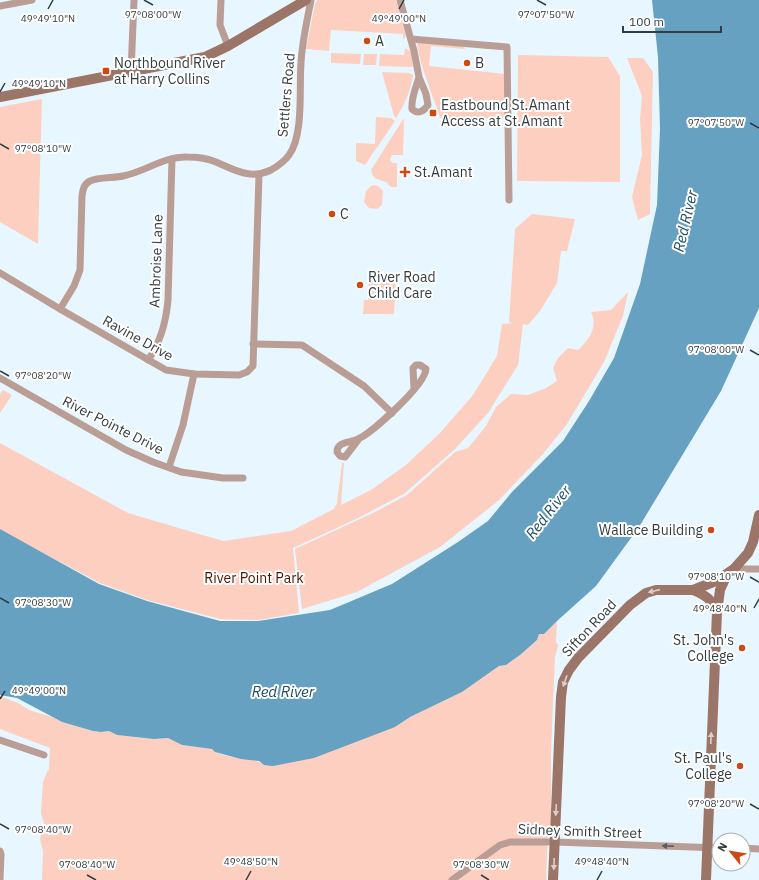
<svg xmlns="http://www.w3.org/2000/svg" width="759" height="880" font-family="'IBM Plex Sans',sans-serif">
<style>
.green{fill:#fdcfc0}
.water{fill:#66a1c1}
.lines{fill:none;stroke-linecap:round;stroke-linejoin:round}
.street{stroke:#ba9e96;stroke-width:7}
.secondary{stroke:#9c7569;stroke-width:10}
.oneway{fill:#dccfca}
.oneway2{fill:#5c595a}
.ticks{fill:none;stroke:#333c41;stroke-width:1.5}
.poi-dot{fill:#cf4813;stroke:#fff;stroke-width:1.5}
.labels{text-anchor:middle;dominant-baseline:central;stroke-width:4;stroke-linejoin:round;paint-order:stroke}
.poi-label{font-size:14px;fill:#333c41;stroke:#fff;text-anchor:start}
.street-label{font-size:14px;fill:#333c41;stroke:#fff}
.park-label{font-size:14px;fill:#4b1503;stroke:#fff}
.water-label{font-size:15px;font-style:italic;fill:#1c4b63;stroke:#fff}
.ticks-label{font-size:10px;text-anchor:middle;fill:#333c41;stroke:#fff;stroke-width:4;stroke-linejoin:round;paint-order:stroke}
</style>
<rect width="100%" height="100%" fill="#e8f7ff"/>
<g class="green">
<polygon points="317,0 396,0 406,36 403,39 403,34 331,30 329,51 306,49 315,4"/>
<path d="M418 42 464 47 465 49 431 46 429 66 505 74 506 119H441C437 107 414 50 418 42Z"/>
<polygon points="405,48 411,52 413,66 412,67 379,66 380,54 404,55"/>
<polygon points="331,53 361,54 360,64 331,63"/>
<polygon points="364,54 377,54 376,65 363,65"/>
<polygon points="518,55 608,57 620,76 620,182 517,181"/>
<polygon points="627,58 643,58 653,72 650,214 638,220 632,197 642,155 640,119 642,96"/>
<path d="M382 72 409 73 413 75C411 90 404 106 396 118L394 116Z"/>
<polygon points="42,99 38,244 0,222 0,107"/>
<polygon points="376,117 391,118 395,121 365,165 356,161 356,143 375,144"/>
<path d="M404 118 403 155H392L390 160 393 163H397V187H391C389 186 388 183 386 182 378 179 373 180 371 170Z"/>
<polygon points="374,185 378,186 383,191 382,205 377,209 369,208 364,202 366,191 371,186"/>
<polygon points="532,214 575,219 567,251 561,251 557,283 540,311 528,325 523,324 518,365 488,413 455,449 404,494 356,519 293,548 299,613 258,620 220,619 147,600 100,583 0,530 0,443 128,513 223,541 291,531 334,509 337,503 342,463 344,463 341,505 371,490 406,465 440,433 473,395 497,356 502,324 514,323 509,322 515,229"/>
<polygon points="369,276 396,277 394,314 363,314 364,300 368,300"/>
<path d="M628 292 623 316 604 362 567 424 543 454 498 501 440 547 357 592 302 609 295 549 373 513 407 495 455 452 468 448 486 426 496 407 511 394 528 395 546 388 557 381 553 368 558 358 568 348 578 350C590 339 598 327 591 312L611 310Z"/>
<polygon points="3,390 12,395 0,413 0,394"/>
<path d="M557 621 556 642 558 645 555 657 551 752V833H548L546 880H42L43 851 40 839 44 824 41 813 43 782 48 770 49 771 50 748 0 729V696L18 703 29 710 52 717 62 722 93 731 101 732 109 731 117 735 154 739 168 738 182 745 212 749C226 761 251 755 264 765L395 727 410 717 462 692 499 666 506 665 520 655 537 640 539 634H544Z"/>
</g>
<polygon class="water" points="652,0 759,0 759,308 721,391 639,527 596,586 557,621 544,634 539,634 537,640 520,655 506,665 499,666 462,692 410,717 395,727 314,758 273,766 264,765 259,761 241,759 215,752 212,749 182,745 168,738 154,739 117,735 109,731 101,732 93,731 62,722 17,698 0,695 0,529 99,584 147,601 220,621 258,621 330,610 392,584 458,542 488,521 512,492 563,441 589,401 614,358 640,284 657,205 660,129 658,57"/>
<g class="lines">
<g class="street">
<polyline points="221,0 220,25 228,46"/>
<path d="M400 0 414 51 419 77 426 94 428 105C424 111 418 115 412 109 411 97 416 88 419 77"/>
<polyline points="0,6 32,0"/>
<polyline points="411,39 507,47 509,200"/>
<polyline points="131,72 134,0"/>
<polyline points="0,273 60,309 166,370 194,374 239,375 247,372 253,366 259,175"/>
<path d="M60 309 74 286 80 270 82 196C83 189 84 184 90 181 97 177 115 178 123 176 145 172 164 156 187 157 197 157 207 158 216 162 235 170 250 180 271 170 278 166 284 162 289 155 304 135 299 88 301 63 302 42 307 21 311 0"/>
<polyline points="253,344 302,345 364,386 392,413"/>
<path d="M148 360C161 342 166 322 168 300L172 159"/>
<polyline points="0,378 126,450 153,462 181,472 223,478 243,478"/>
<path d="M358 440 345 457 340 456 337 452C337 441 351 443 358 439 373 432 425 385 426 369L420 365H416L413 368 414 389"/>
<polyline points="169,467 183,425 194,374"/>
<polyline points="734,569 759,569"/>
<polyline points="0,740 44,755"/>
<polyline points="743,848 759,849"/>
<polyline points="0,851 1,854 0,880"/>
<polyline points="452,880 500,845 510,842 555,842 719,848"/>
</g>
<g class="secondary">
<polyline points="0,97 205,57 228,46 306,0"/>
<path d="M693 590C707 596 710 598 717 612"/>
<polyline points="553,880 561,697 563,682 569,670 578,658 630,605 646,593 656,590 693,590 716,581 734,569"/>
<polyline points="706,880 717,612 720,590 725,579 748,553 753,542 759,515"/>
</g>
</g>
<defs><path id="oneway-solid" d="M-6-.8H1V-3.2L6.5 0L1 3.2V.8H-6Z"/></defs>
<g class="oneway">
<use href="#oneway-solid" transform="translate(654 591) rotate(167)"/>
<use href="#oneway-solid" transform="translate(565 681) rotate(109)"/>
<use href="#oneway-solid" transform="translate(711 738) rotate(-88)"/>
<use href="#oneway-solid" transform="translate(556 810) rotate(93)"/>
<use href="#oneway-solid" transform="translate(554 864) rotate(92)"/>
</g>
<use class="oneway2" href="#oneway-solid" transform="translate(668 846) rotate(-178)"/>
<path class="ticks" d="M144 0 153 5M537 0 546 5M48 9 53 0M399 9 404 0M0 92 5 83M750 123 759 128M0 144 9 149M750 350 759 355M0 371 9 376M750 577 759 582M0 598 9 603M754 608 759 599M0 699 5 691M750 804 759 809M0 824 9 829M87 875 96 880M481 875 489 880M246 880 251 871M597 880 602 871"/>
<g class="poi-dot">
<circle cx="367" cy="41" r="4"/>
<circle cx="467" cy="63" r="4"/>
<rect x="102" y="67" width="8" height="8" rx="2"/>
<rect x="429" y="109" width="8" height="8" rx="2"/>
<path d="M403 166h4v4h4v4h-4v4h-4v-4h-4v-4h4z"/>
<circle cx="332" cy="214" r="4"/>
<circle cx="360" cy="285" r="4"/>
<circle cx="711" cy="530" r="4"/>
<circle cx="742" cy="648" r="4"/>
<circle cx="740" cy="766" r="4"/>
</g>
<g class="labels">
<g class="poi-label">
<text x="375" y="41">A</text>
<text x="114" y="63">Northbound River<tspan x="114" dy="16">at Harry Collins</tspan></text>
<text x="475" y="63">B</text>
<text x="441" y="105">Eastbound St.Amant<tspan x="441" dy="16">Access at St.Amant</tspan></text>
<text x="414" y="172">St.Amant</text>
<text x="340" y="214">C</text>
<text x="368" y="277">River Road<tspan x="368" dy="16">Child Care</tspan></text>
<text x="703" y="530" text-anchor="end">Wallace Building</text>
<text x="734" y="640" text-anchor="end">St. John's<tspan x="734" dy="16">College</tspan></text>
<text x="732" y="758" text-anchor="end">St. Paul's<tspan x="732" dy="16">College</tspan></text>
</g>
<g class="street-label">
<text transform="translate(286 95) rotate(-85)">Settlers Road</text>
<text transform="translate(156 261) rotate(-88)">Ambroise Lane</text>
<text transform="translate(138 338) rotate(29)">Ravine Drive</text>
<text transform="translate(113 425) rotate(27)">River Pointe Drive</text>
<text transform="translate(589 628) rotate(-47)">Sifton Road</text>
<text transform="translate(580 831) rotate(2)">Sidney Smith Street</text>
</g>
<g class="park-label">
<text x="254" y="578">River Point Park</text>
</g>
<g class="water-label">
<text transform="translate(685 221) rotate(-77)">Red River</text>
<text transform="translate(548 512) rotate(-52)">Red River</text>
<text x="283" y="691">Red River</text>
</g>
</g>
<g class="ticks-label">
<text x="153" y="18">97°08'00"W</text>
<text x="546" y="18">97°07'50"W</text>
<text x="48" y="22">49°49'10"N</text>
<text x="399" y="22">49°49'00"N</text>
<text x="39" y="87">49°49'10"N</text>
<text x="716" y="126">97°07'50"W</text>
<text x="43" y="152">97°08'10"W</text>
<text x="716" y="353">97°08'00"W</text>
<text x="43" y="379">97°08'20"W</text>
<text x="716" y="580">97°08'10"W</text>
<text x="43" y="606">97°08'30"W</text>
<text x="720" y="612">49°48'40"N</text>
<text x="39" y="694">49°49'00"N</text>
<text x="716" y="807">97°08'20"W</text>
<text x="43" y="833">97°08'40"W</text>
<text x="251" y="865">49°48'50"N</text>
<text x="602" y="865">49°48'40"N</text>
<text x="87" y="868">97°08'40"W</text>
<text x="481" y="868">97°08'30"W</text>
</g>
<g transform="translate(731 852) rotate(300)"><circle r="19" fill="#ffffff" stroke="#adb1b3"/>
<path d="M0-3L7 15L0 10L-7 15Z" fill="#cf4813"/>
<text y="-6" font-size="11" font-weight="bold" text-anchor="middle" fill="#333c41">N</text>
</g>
<path d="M623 26v6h98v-6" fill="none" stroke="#333c41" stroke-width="2"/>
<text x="629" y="26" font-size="12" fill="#333c41" stroke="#ffffff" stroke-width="3" paint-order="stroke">100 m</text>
</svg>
